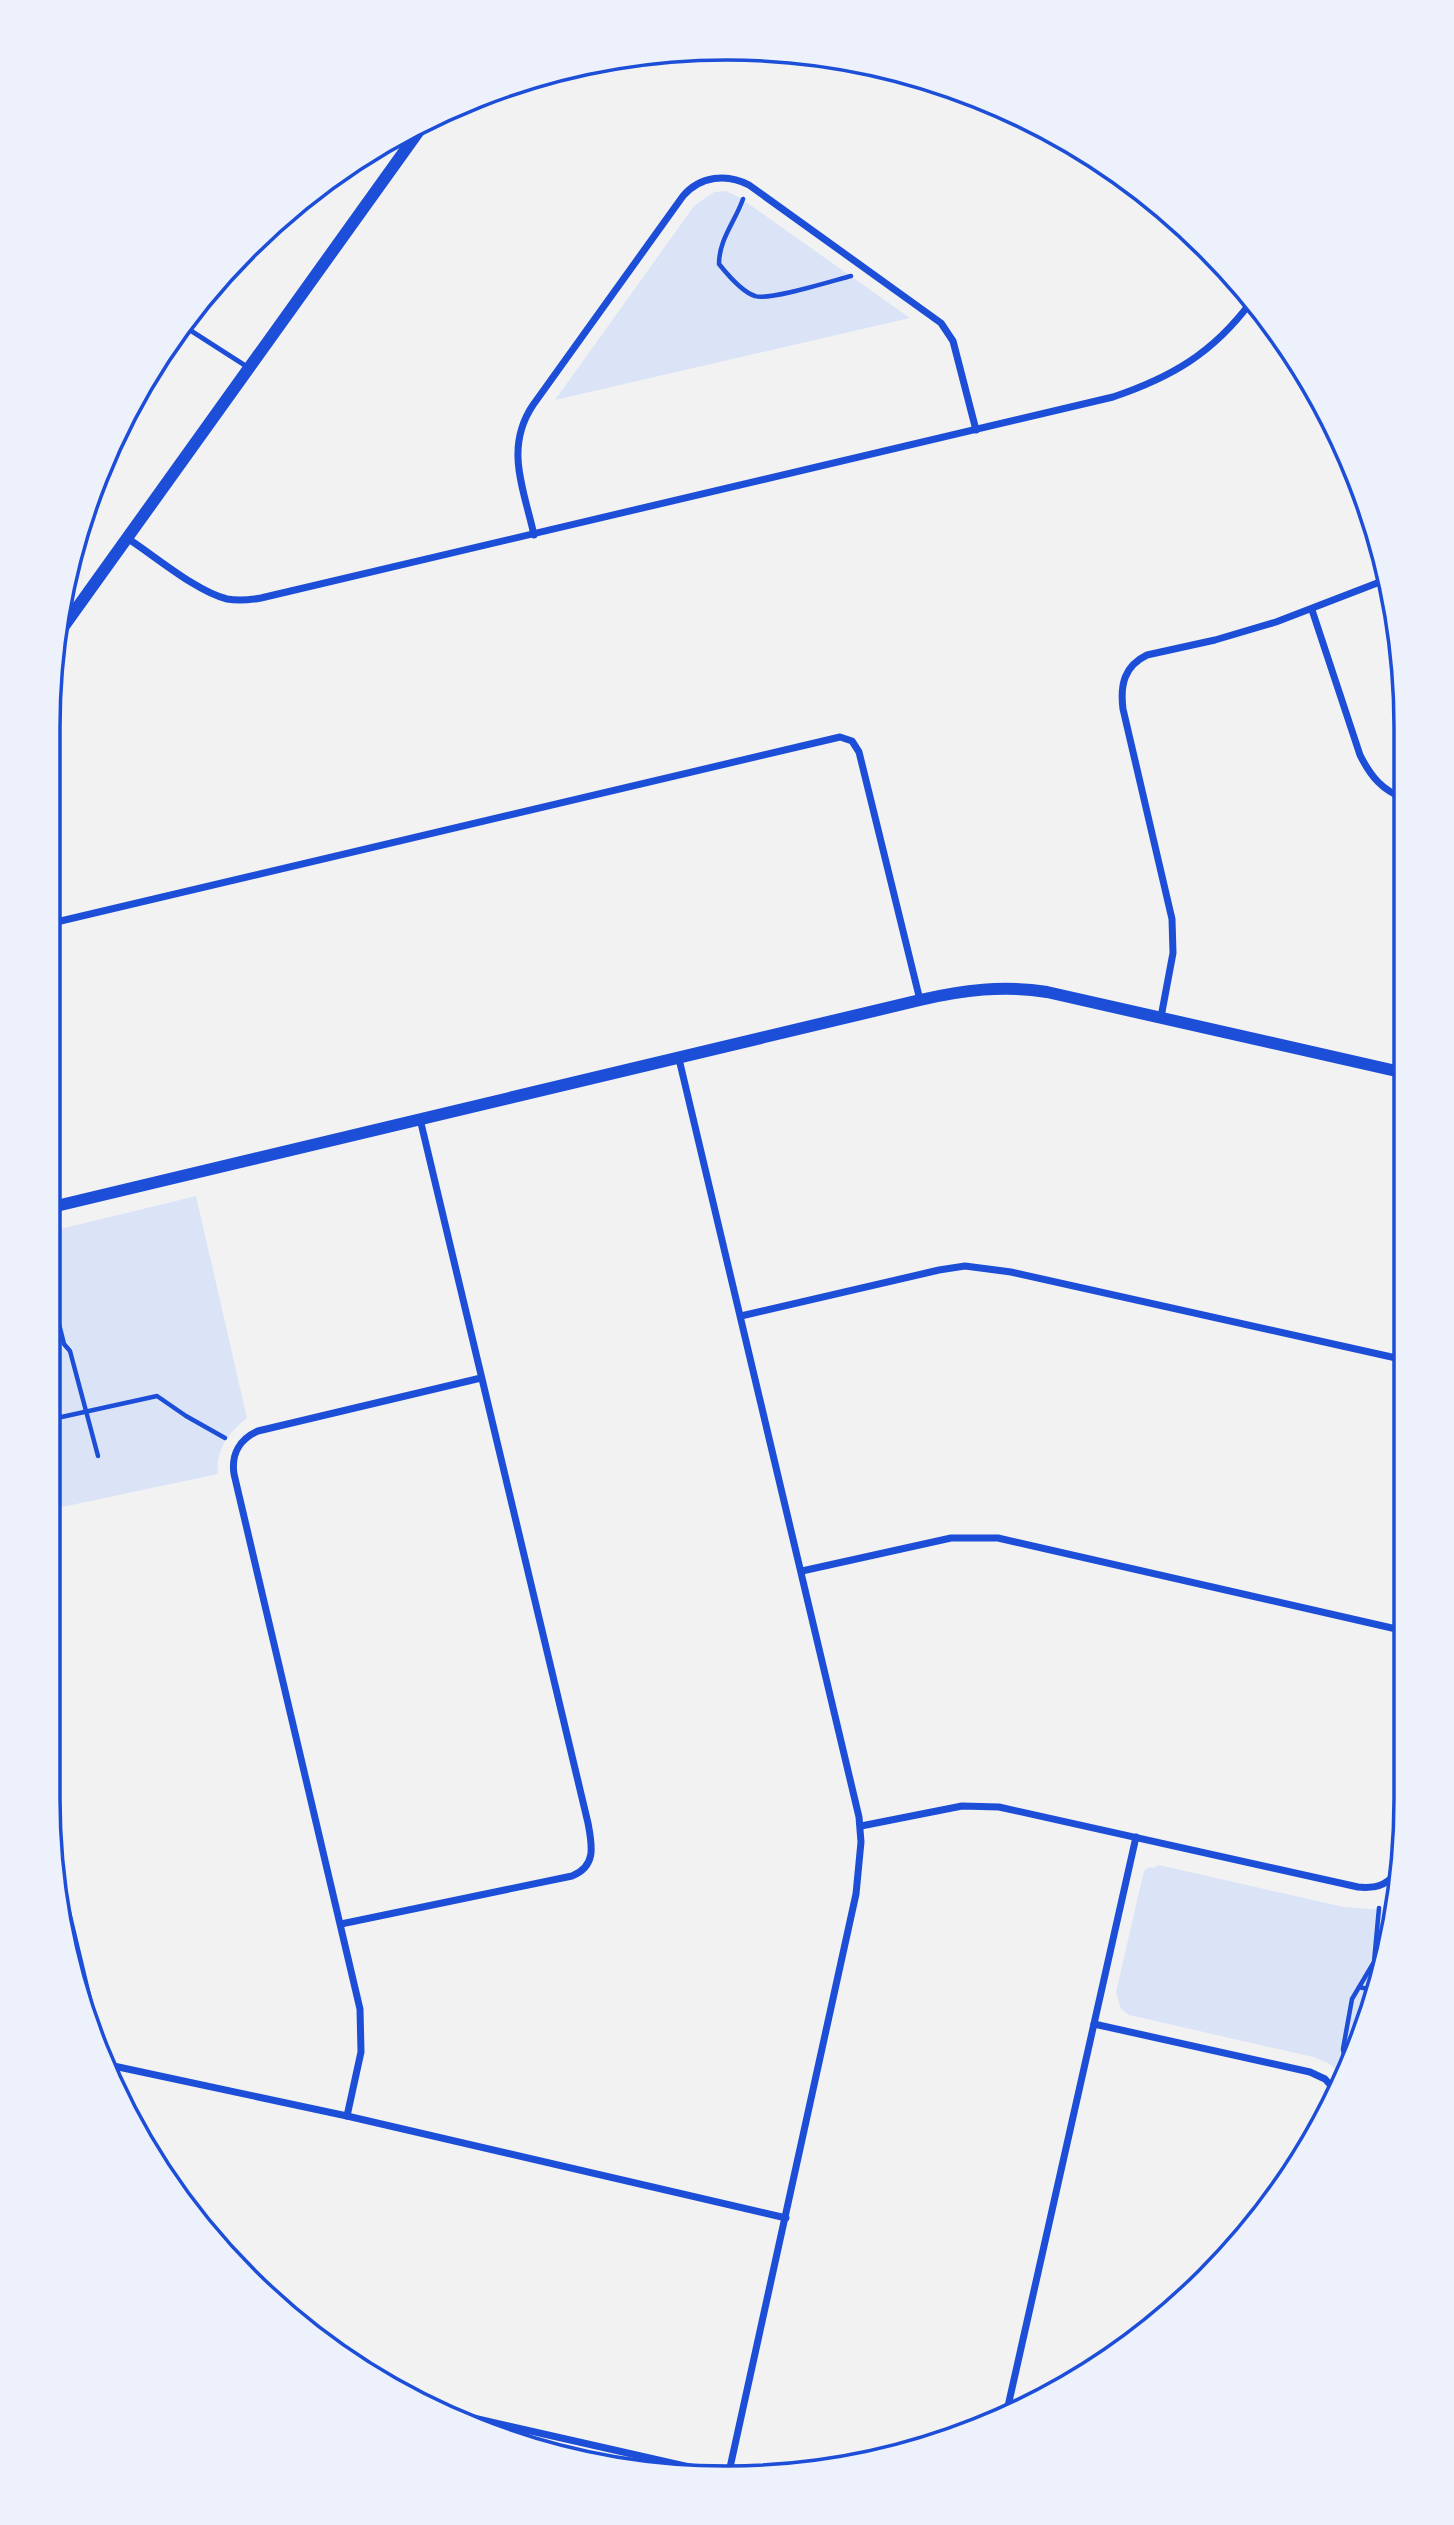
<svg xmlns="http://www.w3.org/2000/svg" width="1454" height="2525" font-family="Arial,sans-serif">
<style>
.green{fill:#dbe4f7}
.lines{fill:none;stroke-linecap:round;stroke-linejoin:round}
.path{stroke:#1d4ed8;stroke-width:4.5}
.service{stroke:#1d4ed8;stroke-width:5}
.minor{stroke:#1d4ed8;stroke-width:7}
.tertiary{stroke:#1d4ed8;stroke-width:12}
.rim{fill:none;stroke:#1d4ed8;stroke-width:3.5}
</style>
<rect width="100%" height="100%" fill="#f2f2f2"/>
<g class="green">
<polygon points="726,191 739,197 910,318 555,400 694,206 714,192"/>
<path d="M196 1196 247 1418C228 1433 216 1449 218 1474L48 1510V1232Z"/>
<polygon points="1159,1865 1344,1907 1384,1910 1390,1917 1371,2017 1342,2074 1328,2063 1313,2057 1129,2015 1121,2009 1116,1992 1142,1879 1144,1871 1149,1867 1153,1868"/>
</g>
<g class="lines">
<g class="path">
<path d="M743 199C735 222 719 239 719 264 727 274 742 292 755 296 769 301 832 281 851 276"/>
<polyline points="48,1176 48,1162"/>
<polyline points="48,1242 48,1232"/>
<polyline points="48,1280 64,1344 70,1351 98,1456"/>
<polyline points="48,1420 157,1396 186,1416 225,1438"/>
<polyline points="1359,1987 1376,1991"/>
<polyline points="1346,2066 1343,2049 1352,1999 1374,1962 1379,1908"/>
</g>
<polyline class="service" points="182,325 249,368"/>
<g class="minor">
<path d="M534 535C524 489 504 448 533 405L683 196C700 176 727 173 749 185L941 323 953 341 976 430"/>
<path d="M127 538C155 556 197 592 227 599 238 601 250 600 261 598L1113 397C1172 377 1213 353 1251 302"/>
<path d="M1312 610 1360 755C1371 777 1382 790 1405 799"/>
<polyline points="48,924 840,737 852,741 859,752 920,1000"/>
<path d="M1161 1017 1173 953 1172 919 1123 709C1120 685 1124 666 1147 655L1215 640 1276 622 1385 580"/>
<polyline points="679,1059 859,1817 861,1842 856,1894 729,2472"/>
<polyline points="741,1316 939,1270 965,1266 1011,1272 1405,1360"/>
<polyline points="802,1571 951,1538 998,1538 1405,1631"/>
<path d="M861 1826 962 1806 999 1807 1358 1887C1378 1889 1391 1884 1401 1865"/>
<polyline points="62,1888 91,2009 92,2032"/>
<path d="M341 1924 572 1876C597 1866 592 1845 588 1823L420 1119"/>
<polyline points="1094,2024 1310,2072 1325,2079 1335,2090"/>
<polyline points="109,2065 347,2116 786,2218"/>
<path d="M347 2116 361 2052 360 2009 234 1474C231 1454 240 1439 258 1431L481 1378"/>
<polyline points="1006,2415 1136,1837"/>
<polyline points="469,2417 698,2469"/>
</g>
<g class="tertiary">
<polyline points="59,633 426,121"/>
<path d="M48 1208 920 1000C963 990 1003 985 1047 992L1405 1073"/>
</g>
</g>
<path d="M0 0H1454V2525H0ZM727 60H727A667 667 0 0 1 1394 727V1799A667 667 0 0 1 727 2466H727A667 667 0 0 1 60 1799V727A667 667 0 0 1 727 60Z" fill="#edf1fc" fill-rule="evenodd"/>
<path class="rim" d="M727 60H727A667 667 0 0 1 1394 727V1799A667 667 0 0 1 727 2466H727A667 667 0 0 1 60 1799V727A667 667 0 0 1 727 60Z"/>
</svg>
